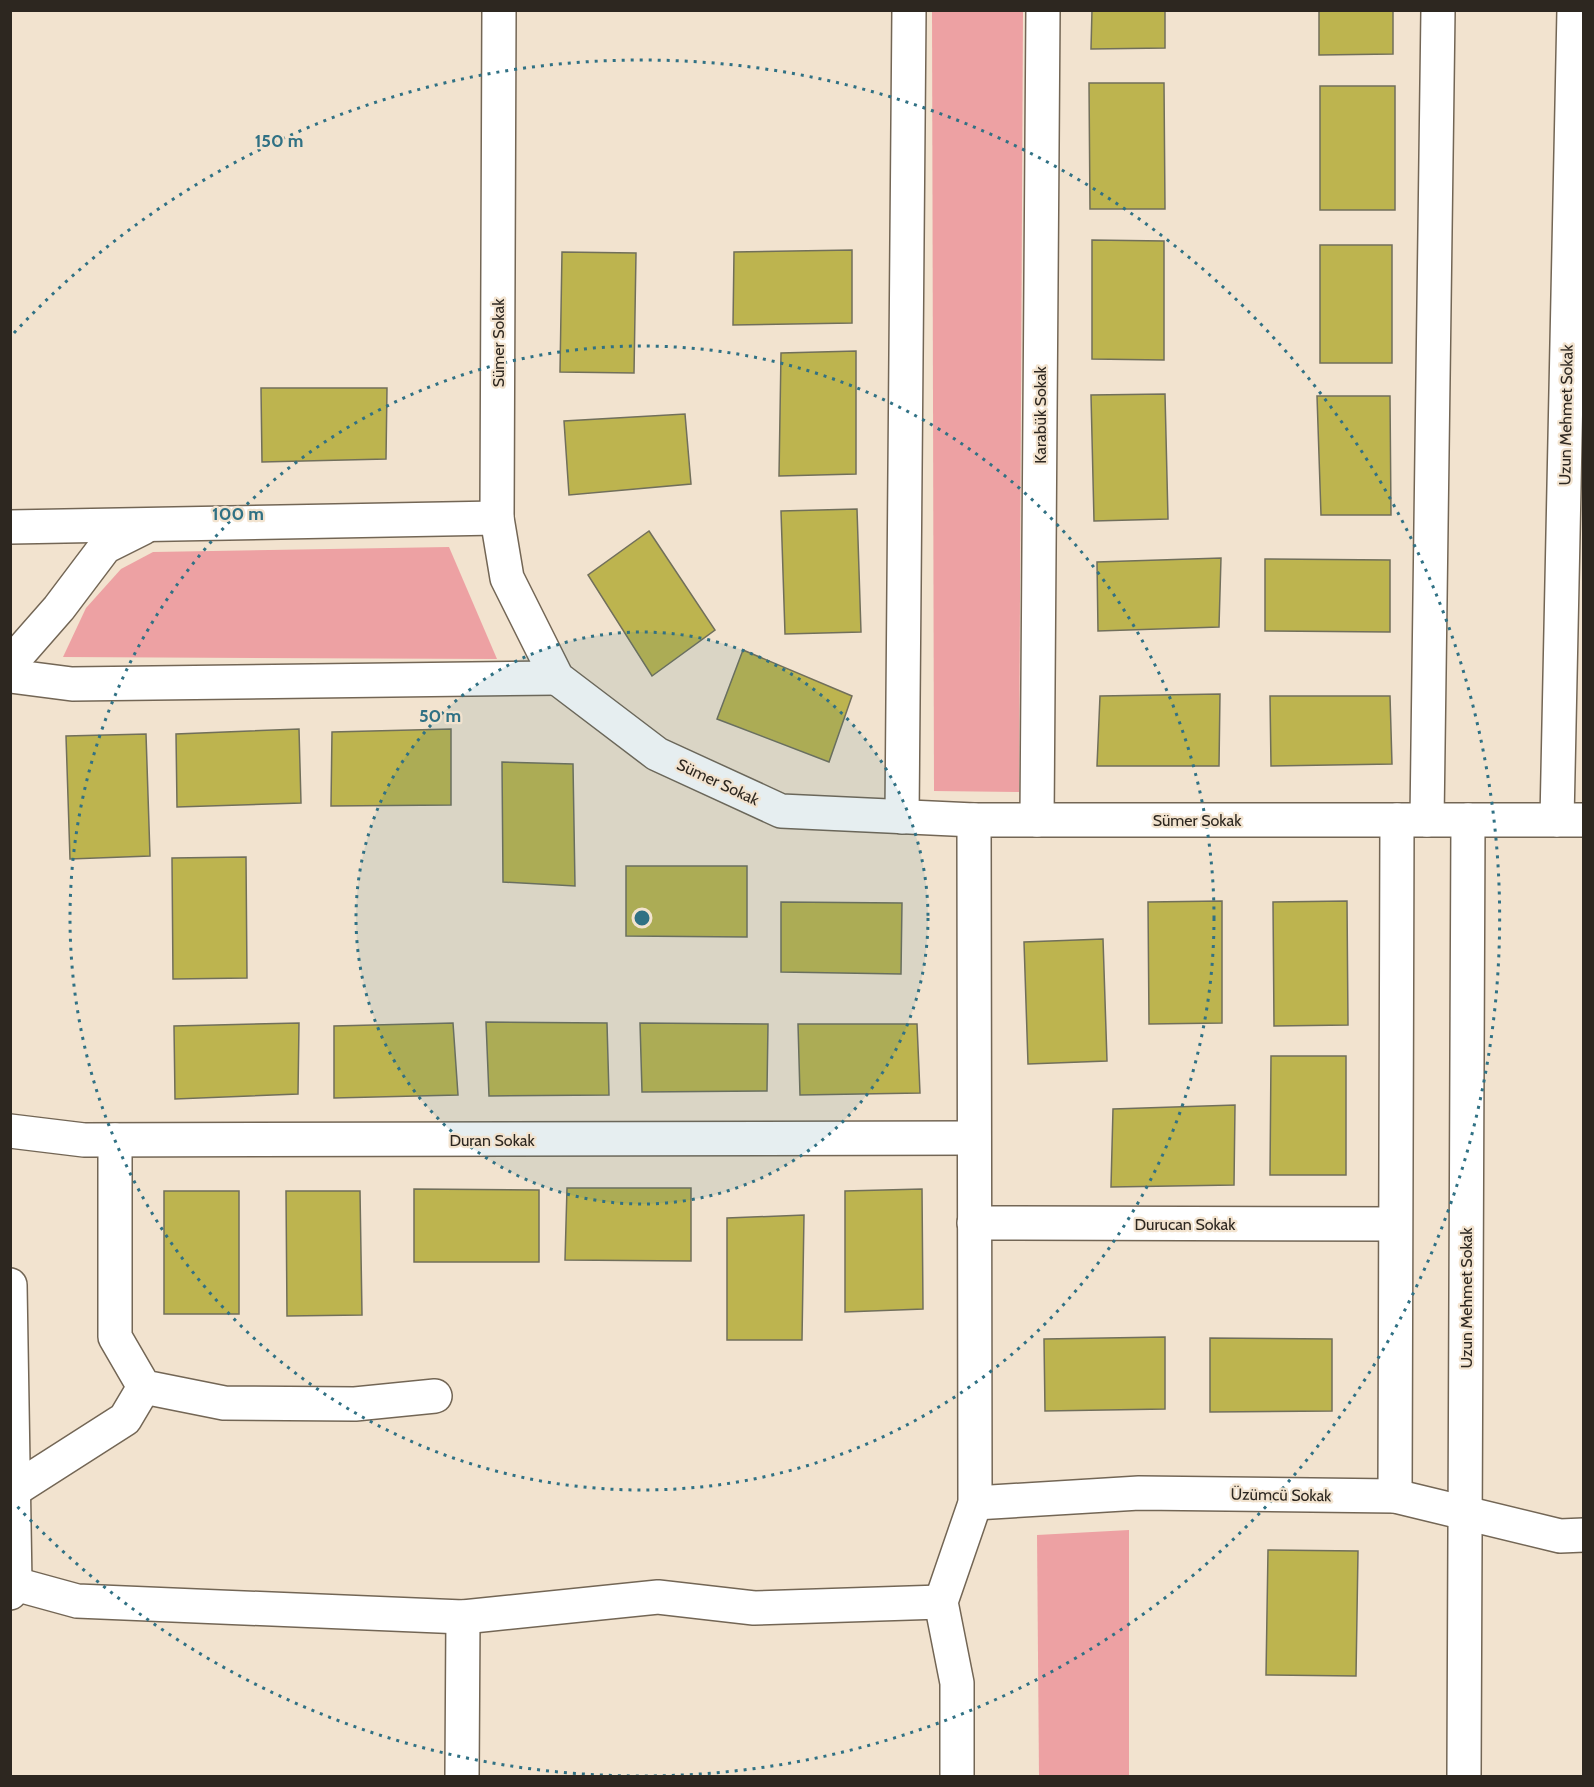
<svg xmlns="http://www.w3.org/2000/svg" width="1594" height="1787" font-family="Cabin,sans-serif">
<style>
.green{fill:#eda1a3}
.building{fill:#bdb44f;stroke:#716f5b;stroke-width:1.5}
.lines{fill:none;stroke-linecap:round;stroke-linejoin:round}
.street-casing{stroke:#736655;stroke-width:36}
.street{stroke:#fff;stroke-width:33}
.ring{fill:none;stroke:#307184;stroke-width:3;stroke-dasharray:3 6}
.labels{text-anchor:middle;dominant-baseline:central;stroke-width:4.5;stroke-linejoin:round;paint-order:stroke}
.street-label{font-size:16px;fill:#2d2720;stroke:#f2e3cf}
.centre{fill:#307184;stroke:#f2e3cf;stroke-width:3}
.ring-label{font-size:18px;text-anchor:middle;font-weight:bold;fill:#307184;stroke:#f2e3cf;stroke-width:4.5;stroke-linejoin:round;paint-order:stroke}
</style>
<rect width="100%" height="100%" fill="#f2e3cf"/>
<g class="green">
<polygon points="932,11 1023,11 1019,792 934,791"/>
<polygon points="449,547 497,659 63,657 86,608 121,569 153,552"/>
<polygon points="1129,1530 1129,1776 1039,1776 1037,1535"/>
</g>
<g class="building">
<polygon points="1092,10 1165,10 1165,48 1091,49"/>
<polygon points="1319,10 1393,10 1393,54 1319,55"/>
<polygon points="1089,83 1164,83 1165,209 1090,209"/>
<rect x="1320" y="86" width="75" height="124"/>
<polygon points="1092,240 1164,241 1164,360 1092,359"/>
<rect x="1320" y="245" width="72" height="118"/>
<polygon points="852,250 852,323 733,325 734,252"/>
<polygon points="562,252 636,253 634,373 560,372"/>
<polygon points="856,351 856,474 779,476 781,353"/>
<polygon points="261,388 387,388 386,459 262,462"/>
<polygon points="1165,394 1168,519 1094,521 1091,395"/>
<polygon points="1317,396 1390,396 1391,515 1321,515"/>
<polygon points="685,414 691,484 569,495 564,421"/>
<polygon points="857,509 861,632 785,634 781,511"/>
<polygon points="649,531 715,630 652,676 588,575"/>
<polygon points="1221,558 1219,627 1098,631 1097,562"/>
<polygon points="1265,559 1390,560 1390,632 1265,631"/>
<polygon points="743,650 852,696 829,762 717,719"/>
<polygon points="1220,694 1219,766 1097,766 1100,696"/>
<polygon points="1270,696 1390,696 1392,764 1271,766"/>
<polygon points="299,729 301,803 177,807 176,734"/>
<polygon points="451,729 451,805 331,806 332,732"/>
<polygon points="146,734 150,856 70,859 66,736"/>
<polygon points="502,762 573,764 575,886 503,882"/>
<polygon points="246,857 247,978 173,979 172,858"/>
<polygon points="626,866 747,866 747,937 626,936"/>
<polygon points="1222,901 1222,1023 1149,1024 1148,902"/>
<polygon points="1347,901 1348,1025 1274,1026 1273,902"/>
<polygon points="781,902 902,903 901,974 781,972"/>
<polygon points="1103,939 1107,1061 1028,1064 1024,942"/>
<polygon points="486,1022 607,1023 609,1095 489,1096"/>
<polygon points="299,1023 298,1094 175,1099 174,1026"/>
<polygon points="453,1023 458,1095 334,1098 334,1026"/>
<polygon points="640,1023 768,1024 767,1091 642,1092"/>
<polygon points="798,1024 917,1024 920,1093 800,1095"/>
<polygon points="1271,1056 1346,1056 1346,1175 1270,1175"/>
<polygon points="1235,1105 1234,1185 1111,1187 1113,1109"/>
<polygon points="567,1188 691,1188 691,1261 565,1260"/>
<polygon points="414,1189 539,1190 539,1262 414,1262"/>
<polygon points="922,1189 923,1309 845,1312 845,1191"/>
<rect x="164" y="1191" width="75" height="123"/>
<polygon points="286,1191 360,1191 362,1315 287,1316"/>
<polygon points="804,1215 802,1340 727,1340 727,1218"/>
<polygon points="1165,1337 1165,1409 1045,1411 1044,1339"/>
<polygon points="1210,1338 1332,1339 1332,1411 1210,1412"/>
<polygon points="1268,1550 1358,1551 1356,1676 1266,1675"/>
</g>
<g class="lines">
<defs>
<g id="street">
<polyline points="499,10 497,518 507,578 557,678 657,754 781,811 974,820 1584,820"/>
<polyline points="10,527 497,518"/>
<polyline points="10,664 59,608 105,547 143,528"/>
<polyline points="10,676 72,684 557,678"/>
<polyline points="902,817 909,10"/>
<polyline points="1037,820 1043,10"/>
<polyline points="1427,820 1438,10"/>
<polyline points="1557,820 1574,10"/>
<polyline points="10,1131 84,1140 974,1138"/>
<polyline points="115,1140 115,1337 144,1387 224,1403 355,1404 435,1396"/>
<polyline points="974,1223 1395,1224"/>
<polyline points="10,1285 15,1584 10,1593"/>
<polyline points="10,1490 14,1490 125,1419 144,1387"/>
<polyline points="1395,1496 1397,820"/>
<polyline points="975,1503 1139,1493 1395,1496 1560,1536 1584,1535"/>
<polyline points="15,1584 77,1601 463,1617 658,1597 754,1608 941,1602"/>
<polyline points="462,1776 463,1617"/>
<polyline points="957,1776 957,1683 941,1602 975,1503 974,820"/>
<polyline points="1464,1776 1468,820"/>
</g>
</defs>
<use href="#street" class="street-casing"/>
<use href="#street" class="street"/>
</g>
<circle cx="642" cy="918" r="286" fill="#307184" fill-opacity=".12"/>
<g class="ring">
<circle cx="642" cy="918" r="286"/>
<circle cx="642" cy="918" r="572"/>
<path d="M14 333A858 858 0 1 1 14 1503"/>
</g>
<g class="labels">
<g class="street-label">
<text transform="translate(498 343) rotate(-90)">Sümer Sokak</text>
<text transform="translate(1040 415) rotate(-90)">Karabük Sokak</text>
<text transform="translate(1566 415) rotate(-89)">Uzun Mehmet Sokak</text>
<text transform="translate(718 782) rotate(25)">Sümer Sokak</text>
<text x="1197" y="820">Sümer Sokak</text>
<text x="492" y="1140">Duran Sokak</text>
<text x="1185" y="1224">Durucan Sokak</text>
<text transform="translate(1466 1298) rotate(-90)">Uzun Mehmet Sokak</text>
<text transform="translate(1281 1495) rotate(1)">Üzümcü Sokak</text>
</g>
</g>
<circle cx="642" cy="918" r="9" class="centre"/>
<g class="ring-label">
<text x="279" y="147">150 m</text>
<text x="238" y="520">100 m</text>
<text x="440" y="722">50 m</text>
</g>
<rect width="1594" height="1787" fill="none" stroke="#2d2720" stroke-width="24"/>
</svg>
